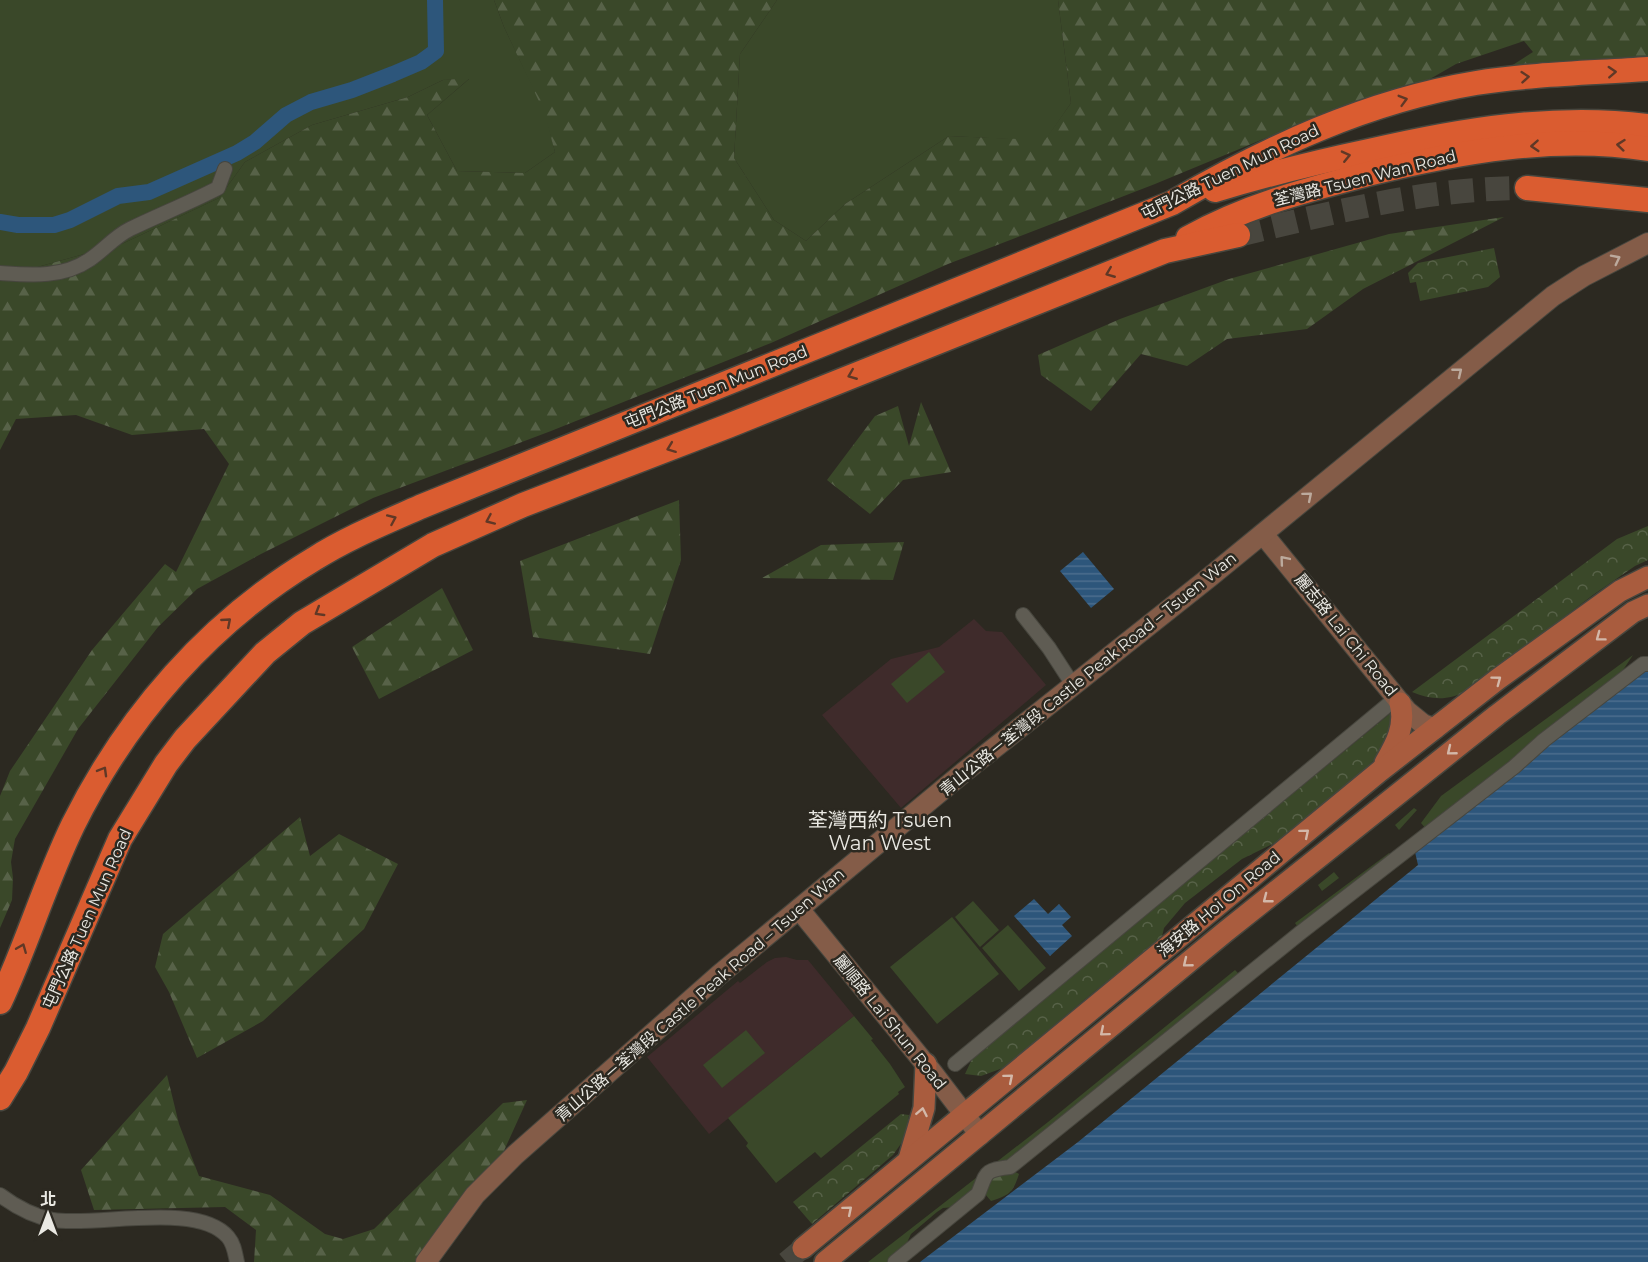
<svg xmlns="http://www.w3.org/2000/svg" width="1648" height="1262" font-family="Montserrat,'Noto Sans TC',sans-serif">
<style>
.education{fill:#3f2b2b}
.green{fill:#3a4829}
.forest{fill:url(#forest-firs)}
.park{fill:url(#park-crowns)}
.water{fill:url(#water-rules)}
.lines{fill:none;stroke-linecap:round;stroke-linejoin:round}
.canal{stroke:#2d567b;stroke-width:16}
.primary-tunnel{stroke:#48463e;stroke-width:21;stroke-dasharray:21 10;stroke-linecap:butt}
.highway-tunnel{stroke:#48463e;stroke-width:24;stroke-dasharray:24 12;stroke-linecap:butt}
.street-casing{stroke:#47463e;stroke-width:16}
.secondary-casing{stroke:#47463e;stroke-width:22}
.primary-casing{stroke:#47463e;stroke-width:24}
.highway-casing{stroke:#47463e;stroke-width:27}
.street{stroke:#5f5c53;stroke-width:14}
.secondary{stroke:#845c48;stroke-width:20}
.primary{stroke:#a95c3e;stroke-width:21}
.highway{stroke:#da5c30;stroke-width:24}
.oneway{stroke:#603826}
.oneway2{stroke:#bcaa9d}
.oneway3{stroke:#d3b8a9}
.labels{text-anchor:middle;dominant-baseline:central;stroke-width:5;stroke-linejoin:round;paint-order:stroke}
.street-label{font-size:16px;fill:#eae9e3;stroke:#2c2921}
.quarter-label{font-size:20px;fill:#eae9e3;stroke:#2c2921}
</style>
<defs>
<pattern id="forest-firs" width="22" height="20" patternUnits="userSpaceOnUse" patternTransform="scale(1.5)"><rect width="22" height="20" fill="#3a4829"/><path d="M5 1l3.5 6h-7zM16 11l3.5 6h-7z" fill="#576248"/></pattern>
<pattern id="park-crowns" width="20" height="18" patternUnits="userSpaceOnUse" patternTransform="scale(1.5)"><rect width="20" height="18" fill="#3a4829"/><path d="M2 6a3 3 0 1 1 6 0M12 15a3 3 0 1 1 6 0" fill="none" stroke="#576248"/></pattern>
<pattern id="water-rules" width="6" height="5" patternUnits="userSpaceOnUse" patternTransform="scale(1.5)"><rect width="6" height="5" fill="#2d567b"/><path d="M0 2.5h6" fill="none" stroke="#4c6e8e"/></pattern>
</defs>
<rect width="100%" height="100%" fill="#2c2921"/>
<g class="education">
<polygon points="974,619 986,631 1002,632 1046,685 901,808 822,715 891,659 939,647"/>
<polygon points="786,957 797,960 808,960 854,1016 709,1134 647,1057 738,981 740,983 767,962 775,958"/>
</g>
<g class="green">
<polygon points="0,0 494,0 504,27 545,112 555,152 525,173 457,171 427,115 469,79 443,80 408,97 312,125 245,162 219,198 124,243 16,273 0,275"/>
<polygon points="777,0 1058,0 1071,103 1045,141 949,136 845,204 806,241 774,220 734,158 740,54"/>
<polygon points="929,652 945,672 907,703 891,684"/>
<polygon points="1633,655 1621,673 1426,829 1421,823 1441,796"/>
<polygon points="1414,808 1417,810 1399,830 1395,825"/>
<polygon points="1389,853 1393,858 1300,930 1295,923"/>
<polygon points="1334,872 1339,878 1322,891 1318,885"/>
<polygon points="973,901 999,930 980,947 955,917"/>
<polygon points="952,917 999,974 937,1024 890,967"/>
<polygon points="1008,925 1046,968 1019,991 982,948"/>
<polygon points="1235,970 1240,975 1229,985 1223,986 1086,1097 955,1207 943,1208 937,1212 911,1234 904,1249 890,1262 868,1262 1048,1122"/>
<polygon points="854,1016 873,1039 871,1040 890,1064 905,1087 898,1092 899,1094 821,1158 815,1152 776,1183 746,1146 748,1143 728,1118"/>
<polygon points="746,1030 765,1053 722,1088 703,1065"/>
</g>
<g class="forest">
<polygon points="494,0 777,0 740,54 734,158 774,220 806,241 845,204 949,136 1045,140 1071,103 1058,0 1648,0 1648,57 1508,68 1533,52 1524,41 1456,64 1430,79 1341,107 1155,184 948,264 771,343 551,431 373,498 261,554 197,589 158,627 78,729 15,839 11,862 13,878 12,900 0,928 0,796 10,771 92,650 165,564 176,572 229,464 204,429 132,435 76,415 16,419 0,450 0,275 16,273 124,243 219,198 245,162 312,125 408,97 443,80 470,78 427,115 457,171 525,173 555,152 544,112 504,27"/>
<polygon points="1504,217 1363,289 1307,329 1227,339 1187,366 1141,354 1091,411 1041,375 1038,355 1120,319 1229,279 1389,234"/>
<polygon points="921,402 951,472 903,480 870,514 827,480 875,416 898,406 909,446"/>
<polygon points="679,500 681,560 650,654 533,637 520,561"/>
<polygon points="904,542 893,580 762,578 821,545"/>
<polygon points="442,588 473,650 379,699 352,647"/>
<polygon points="300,817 310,856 339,834 398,864 364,929 263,1021 197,1058 169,992 155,967 163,934"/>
<polygon points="167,1075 179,1124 199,1176 270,1195 325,1234 343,1239 374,1229 503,1103 527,1100 503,1153 416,1262 254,1262 256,1230 225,1207 94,1210 81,1170"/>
<path d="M1012 1170 1019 1174C1013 1192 1010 1195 991 1201L980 1188 987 1179Z"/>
</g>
<g class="park">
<polygon points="1494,248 1500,277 1488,287 1420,301 1416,282 1410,283 1408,273 1418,263"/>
<path d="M1648 526V560L1635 566 1593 595 1467 691C1447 701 1432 700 1412 692L1617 539Z"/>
<polygon points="1392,712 1394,724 1385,749 1340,794 1291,835 1242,859 1185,903 1164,928 1161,941 1095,991 1003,1068 981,1076 965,1074 972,1059 1017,1020"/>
<polygon points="901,1114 909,1115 905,1138 893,1155 812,1224 793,1202"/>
</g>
<g class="water">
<polygon points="1083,552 1114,589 1091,608 1060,571"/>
<polygon points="1648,666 1648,1262 920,1262 1078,1142 1418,865 1415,852"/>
<polygon points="1034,899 1048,914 1059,904 1071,917 1062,925 1072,936 1050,956 1014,916"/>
</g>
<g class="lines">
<polyline class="canal" points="0,222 18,225 54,225 70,220 118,196 149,192 237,153 255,142 286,115 311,102 352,90 393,74 421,62 436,51 435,0"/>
<polyline class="primary-tunnel" points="786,1262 803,1248"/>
<path class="highway-tunnel" d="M1238 235C1335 212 1427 188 1527 188"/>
<defs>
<g id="street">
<path d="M0 273C30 275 63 278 89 260 104 250 114 237 130 229 159 215 189 203 218 188L225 169"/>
<polyline points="1023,615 1049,648 1073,685"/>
<polyline points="955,1064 1389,704"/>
<path d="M0 1195C16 1207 33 1216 53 1220 96 1227 198 1201 228 1237 234 1244 235 1253 237 1262"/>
<path d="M895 1262 978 1194C987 1173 983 1170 1010 1167L1300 933 1514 767 1544 740 1643 664H1648"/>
</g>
<g id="secondary">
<polyline points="1263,534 1407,711 1423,724 1435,729"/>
<polyline points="799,909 932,1072 980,1135"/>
<polyline points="426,1262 475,1195 515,1155 719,975 964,772 1211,576 1553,296 1584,276 1648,243"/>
</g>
<g id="primary">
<path d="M1385 763C1396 744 1406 726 1400 703"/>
<polyline points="909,1159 924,1108 926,1064"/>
<polyline points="803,1248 1380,771 1498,679 1620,591 1648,577"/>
<polyline points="825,1262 1225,932 1497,715 1633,612 1648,605"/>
</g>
<g id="highway">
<polyline points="1527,188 1648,200"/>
<path d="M1215 190C1265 175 1317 162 1369 151 1460 130 1554 114 1648 126"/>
<path d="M1188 238C1248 205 1303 191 1368 174 1458 152 1555 134 1648 149"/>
<path d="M0 1002C27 944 45 883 73 825 127 716 209 622 314 559 347 538 384 523 420 507L1172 203C1267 148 1367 101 1476 83 1532 74 1591 73 1648 69"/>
<polyline points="0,1098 16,1072 38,1028 120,839 166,764 185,739 265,653 302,623 433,545 523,505 728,426 1165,251 1238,235"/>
</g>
</defs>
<use href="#street" class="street-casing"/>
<use href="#secondary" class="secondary-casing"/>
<use href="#primary" class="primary-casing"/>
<use href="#highway" class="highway-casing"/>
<use href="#street" class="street"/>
<use href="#secondary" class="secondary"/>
<use href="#primary" class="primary"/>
<use href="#highway" class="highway"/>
</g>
<defs><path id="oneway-chevron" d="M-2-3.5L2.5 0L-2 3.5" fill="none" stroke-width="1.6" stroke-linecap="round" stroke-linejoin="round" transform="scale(1.5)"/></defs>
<g class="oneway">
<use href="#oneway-chevron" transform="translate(1612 72) rotate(-3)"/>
<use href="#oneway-chevron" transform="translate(1525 77) rotate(-5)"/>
<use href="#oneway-chevron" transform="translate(1403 100) rotate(-16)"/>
<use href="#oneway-chevron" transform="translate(1621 145) rotate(-174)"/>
<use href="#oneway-chevron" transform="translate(1535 146) rotate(176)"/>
<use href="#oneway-chevron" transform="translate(1346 156) rotate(-13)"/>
<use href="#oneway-chevron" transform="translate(1110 273) rotate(158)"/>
<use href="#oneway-chevron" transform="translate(852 375) rotate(158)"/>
<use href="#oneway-chevron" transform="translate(671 448) rotate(159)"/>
<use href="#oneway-chevron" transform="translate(392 519) rotate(-24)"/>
<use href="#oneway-chevron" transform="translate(490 520) rotate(156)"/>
<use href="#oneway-chevron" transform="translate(319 612) rotate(149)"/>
<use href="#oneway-chevron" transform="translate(227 622) rotate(-41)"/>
<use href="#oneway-chevron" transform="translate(103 771) rotate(-60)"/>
<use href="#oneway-chevron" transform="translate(22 948) rotate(-68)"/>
</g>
<g class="oneway2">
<use href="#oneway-chevron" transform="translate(1616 259) rotate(-27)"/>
<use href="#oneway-chevron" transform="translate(1458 372) rotate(-39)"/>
<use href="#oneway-chevron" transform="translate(1308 496) rotate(-40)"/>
<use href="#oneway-chevron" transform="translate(1284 560) rotate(-130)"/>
</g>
<g class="oneway3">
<use href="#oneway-chevron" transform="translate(1600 637) rotate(143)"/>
<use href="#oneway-chevron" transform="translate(1497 680) rotate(-37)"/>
<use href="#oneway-chevron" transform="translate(1451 751) rotate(141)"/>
<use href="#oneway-chevron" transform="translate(1305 833) rotate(-40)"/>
<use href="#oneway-chevron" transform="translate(1267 899) rotate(142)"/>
<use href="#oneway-chevron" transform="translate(1187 963) rotate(141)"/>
<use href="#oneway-chevron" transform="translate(1104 1032) rotate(140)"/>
<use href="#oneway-chevron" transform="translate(1009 1078) rotate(-40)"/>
<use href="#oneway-chevron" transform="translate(922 1112) rotate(-79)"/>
<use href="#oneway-chevron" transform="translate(848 1210) rotate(-40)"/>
</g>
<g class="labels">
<g class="street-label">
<text transform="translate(1230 172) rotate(-26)">屯門公路 Tuen Mun Road</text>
<text transform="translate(1365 178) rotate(-14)">荃灣路 Tsuen Wan Road</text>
<text transform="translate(716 387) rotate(-22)">屯門公路 Tuen Mun Road</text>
<text transform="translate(1346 635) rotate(51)">麗志路 Lai Chi Road</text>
<text transform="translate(1088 674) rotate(-39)">青山公路－荃灣段 Castle Peak Road – Tsuen Wan</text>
<text transform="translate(1219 904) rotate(-40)">海安路 Hoi On Road</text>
<text transform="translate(87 919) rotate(-66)">屯門公路 Tuen Mun Road</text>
<text transform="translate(700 995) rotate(-41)">青山公路－荃灣段 Castle Peak Road – Tsuen Wan</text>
<text transform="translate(890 1022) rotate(51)">麗順路 Lai Shun Road</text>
</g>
<g class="quarter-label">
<text x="880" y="820">荃灣西約 Tsuen<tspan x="880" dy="23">Wan West</tspan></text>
</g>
</g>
<g transform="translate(48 1214)" stroke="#2c2921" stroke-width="4.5" paint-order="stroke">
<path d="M0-4.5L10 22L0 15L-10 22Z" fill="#eae9e3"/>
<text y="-9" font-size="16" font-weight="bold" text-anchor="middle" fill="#eae9e3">北</text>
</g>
</svg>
